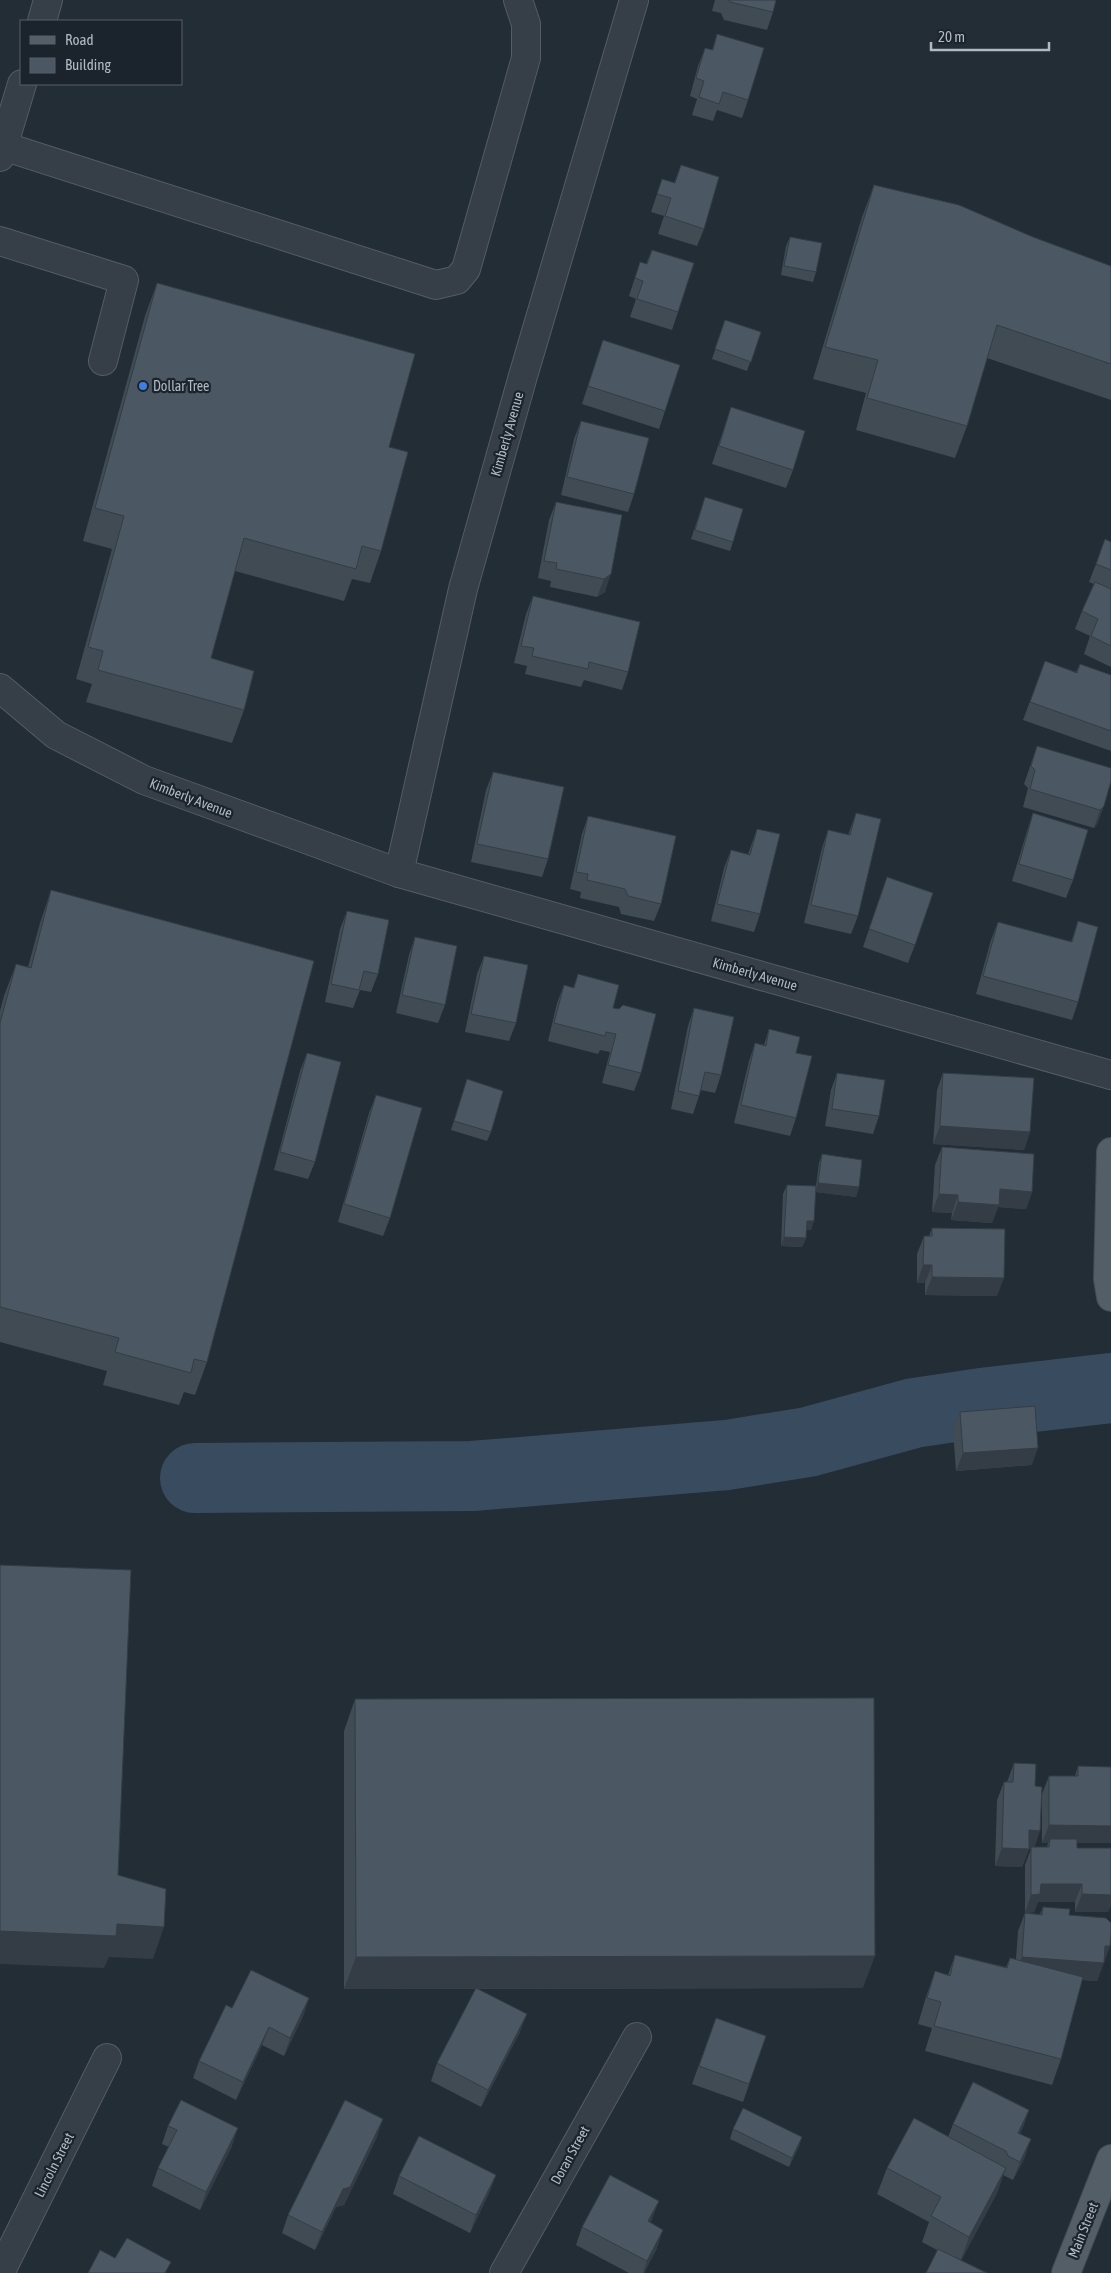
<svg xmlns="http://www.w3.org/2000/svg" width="1111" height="2273" font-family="'Asap Condensed',sans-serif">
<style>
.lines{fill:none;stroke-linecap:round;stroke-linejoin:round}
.river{stroke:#394c5f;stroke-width:70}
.minor-casing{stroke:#545c65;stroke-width:30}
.major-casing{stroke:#424a53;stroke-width:30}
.minor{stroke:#363e47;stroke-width:28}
.major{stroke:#545e67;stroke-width:28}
.wall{fill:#404b54}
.shaded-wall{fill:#343d45}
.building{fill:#4b5762;stroke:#343d45}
.shop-dot{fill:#3f7fe0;stroke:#1b232c;stroke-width:2}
.labels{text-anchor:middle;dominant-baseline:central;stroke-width:4.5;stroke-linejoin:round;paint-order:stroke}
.poi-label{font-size:14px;fill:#b1b9c3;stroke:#1b232c;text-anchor:start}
.street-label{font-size:14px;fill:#b1b9c3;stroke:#1b232c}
</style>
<rect width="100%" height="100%" fill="#232d36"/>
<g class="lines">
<polyline class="river" points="195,1478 472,1476 727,1455 808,1442 914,1413 981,1403 1111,1388"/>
<defs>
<g id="minor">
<polyline points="42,21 48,0"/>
<polyline points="3,146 436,285 457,280 466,269 526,58 526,24 518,0"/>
<polyline points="0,157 22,84"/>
<polyline points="0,241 124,280 103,361"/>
<polyline points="0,688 56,735 144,780 399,873 1111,1075"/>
<polyline points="399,873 463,589 523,376 634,0"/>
<polyline points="0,2273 107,2058"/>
<polyline points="504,2273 637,2037"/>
</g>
<g id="major">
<polyline points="1111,1152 1108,1279 1111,1297"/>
<polyline points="1066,2273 1111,2159"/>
</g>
</defs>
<use href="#minor" class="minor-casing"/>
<use href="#major" class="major-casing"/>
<use href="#minor" class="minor"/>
<use href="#major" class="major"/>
</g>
<g class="wall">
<polygon points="715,0 776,0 773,12 767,30 724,20 721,13 712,11"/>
<polygon points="717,34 748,100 742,118 717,110 713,121 692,115 697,99 690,96 698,66 705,48 712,50"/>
<polygon points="681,165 704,229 697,246 658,234 664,216 651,212 662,179 674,183"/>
<polygon points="874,185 1033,237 1111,266 1111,400 987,358 967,426 955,458 856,430 866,393 813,379 862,217"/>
<polygon points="790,237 816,272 813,282 781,275 786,246"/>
<polygon points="652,250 678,312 672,330 630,317 636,299 629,296 640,262 646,264"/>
<polygon points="157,283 389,447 381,551 370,583 352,579 344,601 235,571 211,658 244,710 232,743 86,702 92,684 76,679 112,549 83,541 145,316"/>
<polygon points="725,320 761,332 747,371 712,359"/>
<polygon points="603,340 665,411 659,429 582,404"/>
<polygon points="731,407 793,470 786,488 712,464"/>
<polygon points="581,421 634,494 628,512 561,495 574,439"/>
<polygon points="705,497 733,542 730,551 691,539"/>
<polygon points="556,502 622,515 605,592 597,597 550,587 551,581 538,578 549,520"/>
<polygon points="1111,542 1111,667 1084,654 1090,636 1075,629 1082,611 1094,584 1089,582 1096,564"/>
<polygon points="533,596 628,672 622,690 584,680 581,687 525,674 527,666 514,663 526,614"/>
<polygon points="1045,661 1076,672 1080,664 1111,675 1111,751 1023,720"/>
<polygon points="1037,746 1104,806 1097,824 1094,828 1023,807 1028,788 1024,784"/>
<polygon points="493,772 548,859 542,877 471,862 486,790"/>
<polygon points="856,813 858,916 851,934 804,923 822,848 828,830 848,835"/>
<polygon points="1033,813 1073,880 1066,898 1012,881 1027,831"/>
<polygon points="588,816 661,904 654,921 621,914 619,907 580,898 581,892 570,889 582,834"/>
<polygon points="757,829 760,914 754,932 711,921 724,868 731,850 748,854"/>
<polygon points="51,890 207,1362 195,1395 184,1392 179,1405 103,1385 107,1371 0,1342 0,1011 4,996 16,964 28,967 40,923"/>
<polygon points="881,894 915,945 908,963 863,947"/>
<polygon points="347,911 378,974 371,992 360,990 353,1008 325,1002 340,929"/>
<polygon points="1078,921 1078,1002 1072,1020 976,994 991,940 998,922 1071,942"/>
<polygon points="415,937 445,1005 438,1023 396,1013 409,955"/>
<polygon points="484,956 516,1023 509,1041 465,1032 477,974"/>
<polygon points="578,974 613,1008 641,1073 634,1091 602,1083 610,1052 600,1050 598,1054 548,1041 557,1003 564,985 573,988"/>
<polygon points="694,1008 721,1075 715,1093 701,1090 693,1114 671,1109 688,1026"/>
<polygon points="769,1029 796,1053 796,1118 790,1136 734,1123 749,1061 755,1043 764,1045"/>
<polygon points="307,1053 315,1162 308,1179 274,1170 300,1071"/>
<polygon points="837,1073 879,1116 873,1134 825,1126 831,1090"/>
<polygon points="943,1073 1030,1132 1024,1150 933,1144 937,1090"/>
<polygon points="467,1079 491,1132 487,1141 451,1130"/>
<polygon points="376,1095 390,1218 383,1236 338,1222 369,1113"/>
<polygon points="942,1147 1032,1192 1026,1209 998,1207 992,1223 951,1220 952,1213 932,1212 935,1165"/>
<polygon points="822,1154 859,1187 856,1197 816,1192 811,1230 806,1230 806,1238 802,1247 781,1246 783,1194 787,1185 816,1186 819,1163"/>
<polygon points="932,1228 997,1296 925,1295 925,1283 917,1283 917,1254 924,1236 929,1236"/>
<polygon points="960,1412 1032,1465 956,1471 953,1430"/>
<polygon points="355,1699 863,1988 478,1989 520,2032 481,2107 431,2081 437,2063 476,1989 344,1989 344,1731"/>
<polygon points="1014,1763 1035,1786 1034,1847 1047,1847 1048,1843 1042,1843 1042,1794 1049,1776 1075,1776 1078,1766 1111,1843 1077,1843 1077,1848 1111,1848 1111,1905 1108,1912 1075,1912 1075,1902 1038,1902 1034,1912 1025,1913 1025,1865 1031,1849 1029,1849 1022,1867 995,1866 997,1800 1004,1782 1007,1782"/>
<polygon points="1043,1907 1069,1915 1110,1946 1097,1981 1082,1980 1061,2059 1052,2085 925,2051 932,2028 918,2024 926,1997 935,1971 948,1975 955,1955 1006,1967 1010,1958 1016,1959 1018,1931 1025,1913 1040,1914"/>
<polygon points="309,1998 303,2016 284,2056 262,2045 236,2100 193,2078 199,2061 232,2008"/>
<polygon points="716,2018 766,2036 743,2102 692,2084"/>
<polygon points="1029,2110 1020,2134 1025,2157 1013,2180 1003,2175 997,2193 961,2260 937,2250 922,2242 929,2222 877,2194 887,2168 948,2137 953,2124"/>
<polygon points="168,2126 232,2146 200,2210 152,2186 158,2168 169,2147 162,2144"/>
<polygon points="733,2129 802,2137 799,2146 789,2167 730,2139"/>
<polygon points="377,2137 344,2205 336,2207 315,2250 282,2233 288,2215"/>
<polygon points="496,2175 489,2193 470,2233 393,2194 399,2176"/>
<polygon points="652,2219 650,2223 657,2248 644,2273 629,2273 576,2245 582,2227"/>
</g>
<g class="shaded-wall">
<polygon points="611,574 605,592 597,597 604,579"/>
<polygon points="1104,806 1097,824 1094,828 1100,810"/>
<polygon points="940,1126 1030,1132 1024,1150 933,1144"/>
<polygon points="818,1183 859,1187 856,1197 815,1192"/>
<polygon points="1000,1189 1032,1192 1026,1209 998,1207 992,1223 951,1220 958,1202"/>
<polygon points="939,1194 958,1195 952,1213 932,1212"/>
<polygon points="807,1221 814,1221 811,1230 804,1230"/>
<polygon points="784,1237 806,1238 802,1247 781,1246"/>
<polygon points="923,1265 932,1265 925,1283 917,1283"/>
<polygon points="932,1277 1004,1278 997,1296 925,1295"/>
<polygon points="1038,1448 1032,1465 956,1471 963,1453"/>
<polygon points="1049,1825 1111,1826 1111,1843 1049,1843 1050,1839 1048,1843 1042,1843"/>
<polygon points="1029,1830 1040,1831 1034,1849 1031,1847 1031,1849 1023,1848"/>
<polygon points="1002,1848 1029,1849 1022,1867 995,1866"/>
<polygon points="1041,1884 1082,1884 1075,1902 1038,1902 1034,1912 1025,1913 1031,1895"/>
<polygon points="1082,1894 1111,1895 1111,1905 1108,1912 1075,1912"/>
<polygon points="117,1924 164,1927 153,1959 109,1957 104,1968 0,1964 0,1931"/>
<polygon points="1105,1946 1110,1946 1097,1981 1015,1975 1022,1957"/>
<polygon points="875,1956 863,1988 344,1989 356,1957"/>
<polygon points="309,1998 303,2016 284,2056 290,2038"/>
<polygon points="527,2014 520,2032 481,2107 488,2090"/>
<polygon points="269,2027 262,2045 236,2100 243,2082"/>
<polygon points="1029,2110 1023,2128 1011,2150 1018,2133"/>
<polygon points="383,2119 377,2137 344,2205 336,2207 315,2250 322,2232 343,2189"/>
<polygon points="238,2128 232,2146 200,2210 206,2192"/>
<polygon points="802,2137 799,2146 789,2167 792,2158"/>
<polygon points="1031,2139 1025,2157 1013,2180 1020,2162"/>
<polygon points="1006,2168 997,2193 960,2263 969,2237"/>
<polygon points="496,2175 489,2193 470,2233 476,2215"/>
<polygon points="659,2201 652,2219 642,2239 648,2221"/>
<polygon points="663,2230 657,2248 644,2273 643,2273 647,2261"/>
</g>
<g class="building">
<polygon points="729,0 776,0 773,12 730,2"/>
<polygon points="717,34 764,48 748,100 723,92 719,104 699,97 704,81 696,78 705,48 713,50"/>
<polygon points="681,165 719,177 704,229 665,216 671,198 657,194 662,179 675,183"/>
<polygon points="874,185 959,205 1033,237 1111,266 1111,364 997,325 967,426 867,398 878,360 825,347"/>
<polygon points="790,237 822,243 816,272 784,266"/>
<polygon points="652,250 694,263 678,312 637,299 643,281 635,278 640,262 647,264"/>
<polygon points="157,283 415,354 389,447 408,452 381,551 362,546 356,569 244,538 211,658 254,671 244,710 98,670 103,651 88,647 124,516 95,508"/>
<polygon points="725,320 761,332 751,362 715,349"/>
<polygon points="603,340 680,365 665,411 588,386"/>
<polygon points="731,407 805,431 793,470 719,446"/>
<polygon points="581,421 649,438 634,494 567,477"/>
<polygon points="705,497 743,509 733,542 695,530"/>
<polygon points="556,502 622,515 611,574 604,579 556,569 557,563 544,561"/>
<polygon points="1105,539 1111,542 1111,570 1096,564"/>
<polygon points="1095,582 1111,589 1111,646 1091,636 1098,619 1082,611"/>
<polygon points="533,596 640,622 628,672 589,662 588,669 532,656 534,648 521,646"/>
<polygon points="1045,661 1077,673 1080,664 1111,675 1111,731 1030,702"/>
<polygon points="1037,746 1111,768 1111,781 1104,806 1100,810 1030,789 1035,770 1031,766"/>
<polygon points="493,772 564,787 548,859 477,844"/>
<polygon points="856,813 881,819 858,916 811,905 828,830 850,835"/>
<polygon points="1033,813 1088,830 1073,880 1019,864"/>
<polygon points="588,816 676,836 661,904 628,896 625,889 587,880 588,874 576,872"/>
<polygon points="757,829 780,834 760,914 717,904 731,850 750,855"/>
<polygon points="887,877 933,893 915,945 869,929"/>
<polygon points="51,890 314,961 207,1362 194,1359 191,1373 115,1352 119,1338 0,1307 0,1023 16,964 31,968"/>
<polygon points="347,911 389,920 378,974 364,971 359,990 331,984"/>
<polygon points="1078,921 1098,927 1078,1002 983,976 998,922 1072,942"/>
<polygon points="415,937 457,946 445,1005 402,995"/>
<polygon points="484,956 528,965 516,1023 471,1014"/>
<polygon points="578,974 619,985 613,1008 619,1009 623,1005 656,1014 641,1073 608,1065 616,1034 606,1032 605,1036 554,1023 564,985 574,988"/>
<polygon points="694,1008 734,1017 721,1075 705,1072 699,1096 678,1091"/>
<polygon points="769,1029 800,1037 796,1053 812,1056 796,1118 741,1105 755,1043 766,1046"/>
<polygon points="307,1053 341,1062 315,1162 280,1152"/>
<polygon points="837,1073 885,1080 879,1116 832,1109"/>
<polygon points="943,1073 1034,1078 1030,1132 940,1126"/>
<polygon points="467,1079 503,1091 491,1132 454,1121"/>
<polygon points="376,1095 422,1108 390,1218 344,1204"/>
<polygon points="942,1147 1034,1154 1032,1192 1000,1189 999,1205 958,1202 958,1195 939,1194"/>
<polygon points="822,1154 862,1160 859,1187 818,1183"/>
<polygon points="787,1185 816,1186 814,1221 807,1221 806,1238 784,1237"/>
<polygon points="932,1228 1005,1229 1004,1278 932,1277 932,1265 923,1265 924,1236 932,1236"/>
<polygon points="1035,1406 1038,1448 963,1453 960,1412"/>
<polygon points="0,1565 131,1570 118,1875 166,1889 164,1927 117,1924 116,1936 0,1931"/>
<polygon points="874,1698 875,1956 356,1957 355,1699"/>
<polygon points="1014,1763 1036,1764 1035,1786 1042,1787 1040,1831 1029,1830 1029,1849 1002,1848 1004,1782 1013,1782"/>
<polygon points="1078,1766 1111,1767 1111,1826 1049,1825 1049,1776 1078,1776"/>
<polygon points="1050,1839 1077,1839 1077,1848 1111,1848 1111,1895 1082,1894 1082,1884 1041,1884 1040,1894 1031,1895 1031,1847 1049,1847"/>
<polygon points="1043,1907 1070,1909 1069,1915 1106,1918 1111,1923 1111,1932 1110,1946 1105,1946 1104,1963 1022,1957 1025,1913 1042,1915"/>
<polygon points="955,1955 1007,1968 1010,1958 1083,1977 1061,2059 934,2026 941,2002 927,1998 935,1971 950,1976"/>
<polygon points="251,1970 309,1998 290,2038 269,2027 243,2082 199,2061 226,2005 232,2008"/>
<polygon points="476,1988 527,2014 488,2090 437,2063"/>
<polygon points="716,2018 766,2036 749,2084 699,2066"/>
<polygon points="973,2082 1029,2110 1018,2133 1031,2139 1020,2162 1008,2156 1006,2151 953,2124"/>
<polygon points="181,2100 238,2128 206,2192 158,2168 177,2130 168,2126"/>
<polygon points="345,2100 383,2119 350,2187 343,2189 322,2232 288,2215"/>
<polygon points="743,2108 802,2137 792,2158 733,2129"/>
<polygon points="914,2118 1006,2168 969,2237 931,2216 941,2197 887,2168"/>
<polygon points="419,2136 496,2175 476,2215 399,2176"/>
<polygon points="610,2175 659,2201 648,2221 663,2230 647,2261 582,2227"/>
<polygon points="127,2238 171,2262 165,2273 88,2273 100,2250 115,2258"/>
<polygon points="938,2249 987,2273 926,2273"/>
</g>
<circle class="shop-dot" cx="143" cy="386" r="5"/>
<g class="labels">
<g class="poi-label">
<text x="153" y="386">Dollar Tree</text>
</g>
<g class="street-label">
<text transform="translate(507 434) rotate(-74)">Kimberly Avenue</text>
<text transform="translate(191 798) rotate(21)">Kimberly Avenue</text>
<text transform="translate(755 974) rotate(16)">Kimberly Avenue</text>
<text transform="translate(570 2155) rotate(-61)">Doran Street</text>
<text transform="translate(54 2165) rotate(-63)">Lincoln Street</text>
<text transform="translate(1083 2230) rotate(-68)">Main Street</text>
</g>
</g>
<rect x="20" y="20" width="162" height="65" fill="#1b232c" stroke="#575f68"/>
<rect x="30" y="36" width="25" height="8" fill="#545e67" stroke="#575f68"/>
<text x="65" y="45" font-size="15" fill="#b1b9c3">Road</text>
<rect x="30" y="58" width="25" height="15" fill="#4b5762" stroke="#575f68"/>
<text x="65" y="70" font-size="15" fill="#b1b9c3">Building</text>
<path d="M931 42v8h118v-8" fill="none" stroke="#b1b9c3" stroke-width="2.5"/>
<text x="938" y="42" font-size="15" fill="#b1b9c3" stroke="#1b232c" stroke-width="4" paint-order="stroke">20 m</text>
</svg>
